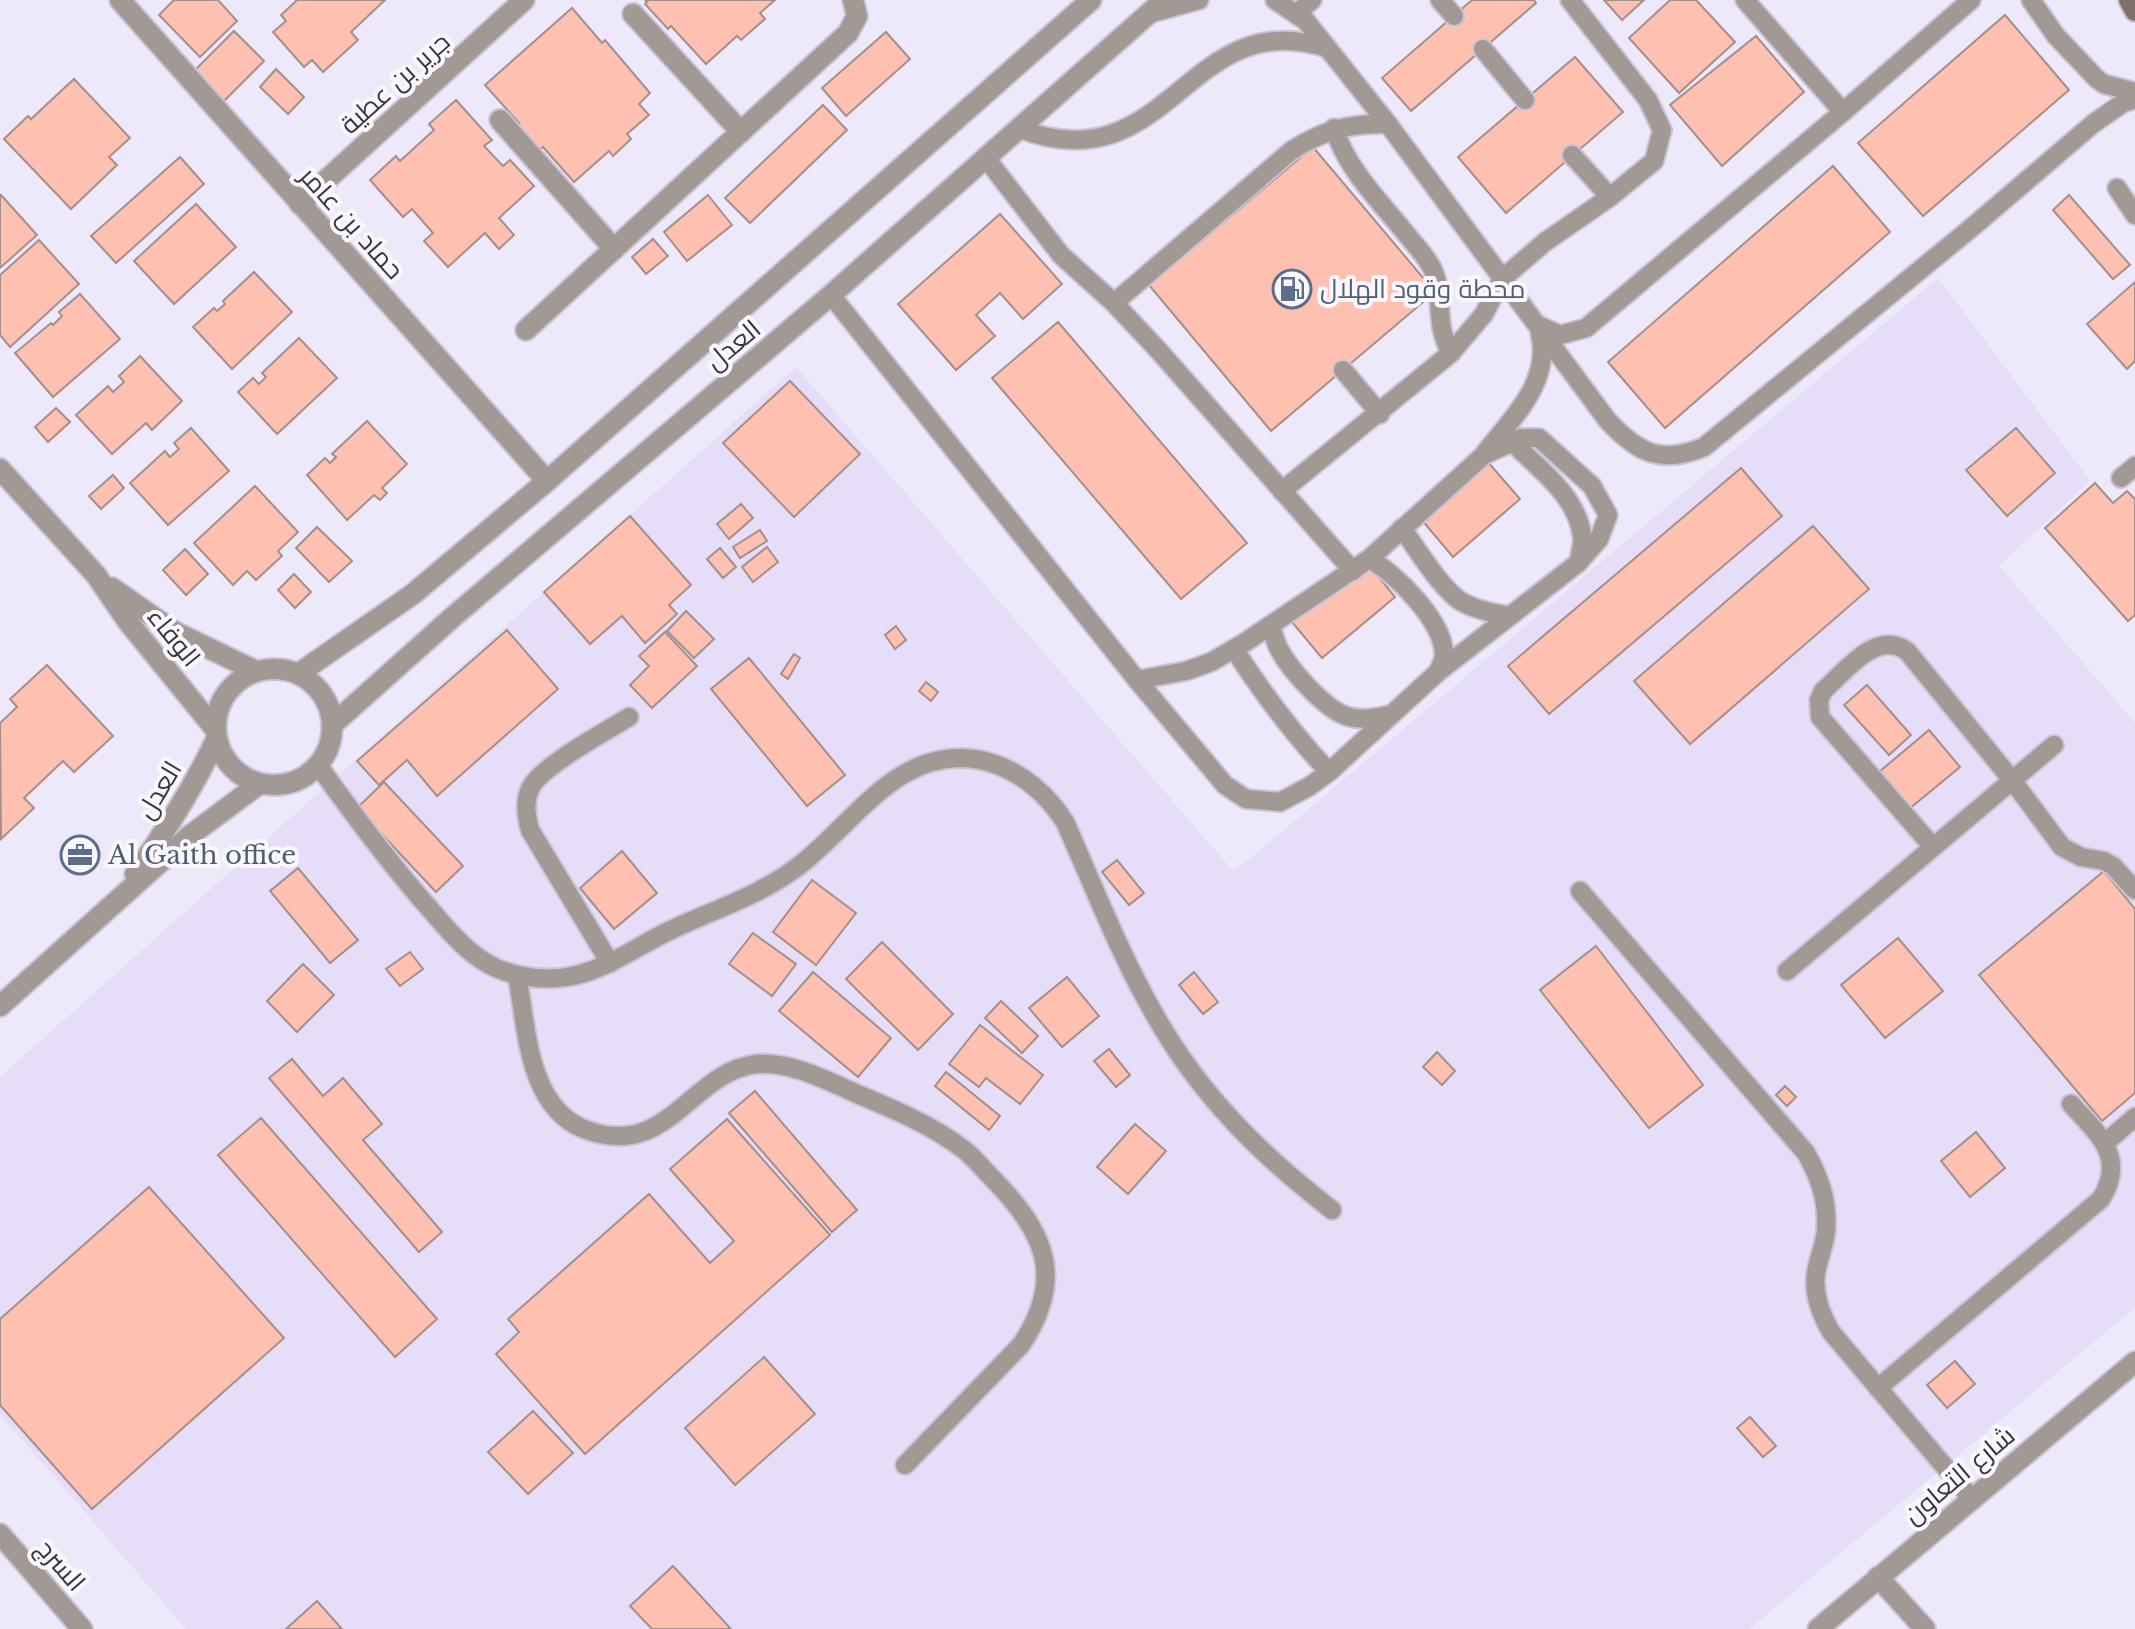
<svg xmlns="http://www.w3.org/2000/svg" width="2135" height="1629" font-family="'Libre Baskerville',Cairo,serif">
<style>
.built{fill:#e6ddf8}
.building{fill:#fec0b1;stroke:#a48f8a;stroke-width:2}
.lines{fill:none;stroke-linecap:round;stroke-linejoin:round}
.service-casing{stroke:#c9c4d5;stroke-width:22}
.minor-casing{stroke:#c9c4d5;stroke-width:24}
.secondary-casing{stroke:#c9c4d5;stroke-width:24}
.service{stroke:#a29995;stroke-width:18}
.minor{stroke:#a29995;stroke-width:20}
.secondary{stroke:#7f726c;stroke-width:20}
.labels{text-anchor:middle;dominant-baseline:central;stroke-width:8;stroke-linejoin:round;paint-order:stroke}
.street-label{font-size:26px;fill:#37353d;stroke:#faf7ff}
.service-label{font-size:26px;fill:#4e5e75;stroke:#faf7ff;text-anchor:start}
</style>
<rect width="100%" height="100%" fill="#eee8fb"/>
<polygon class="built" points="1938,278 2090,481 1999,566 2135,723 2135,1308 1749,1629 186,1629 0,1414 0,1077 796,367 1234,872"/>
<g class="building">
<polygon points="174,0 218,0 237,21 200,57 159,15"/>
<polygon points="297,0 385,0 351,32 358,40 323,72 312,60 304,67 273,32 286,21 281,15"/>
<polygon points="645,0 775,0 760,13 765,19 741,40 737,36 706,64 671,26 668,29 645,4 647,2"/>
<polygon points="1472,0 1534,0 1536,3 1411,111 1382,78"/>
<polygon points="1604,0 1644,0 1622,20"/>
<polygon points="1670,0 1696,0 1735,42 1679,93 1629,38"/>
<polygon points="572,8 602,43 605,40 650,93 639,104 649,115 627,134 631,139 613,156 609,151 574,182 543,147 537,152 514,127 519,123 485,85"/>
<polygon points="2005,15 2069,90 1923,216 1858,143"/>
<polygon points="234,31 264,61 224,101 194,71"/>
<polygon points="886,32 910,59 846,116 822,88"/>
<polygon points="1756,36 1804,92 1722,166 1670,105"/>
<polygon points="1575,57 1623,112 1506,213 1458,157"/>
<polygon points="276,69 304,97 288,114 260,87"/>
<polygon points="74,79 130,138 109,157 117,165 71,209 4,139 28,116 31,119"/>
<polygon points="456,100 492,140 484,146 503,166 510,160 534,186 499,218 514,235 499,249 485,233 448,267 424,241 433,233 412,209 403,217 370,180 396,156 400,161 434,130 429,124"/>
<polygon points="823,105 847,130 750,223 725,198"/>
<polygon points="1313,147 1435,292 1271,431 1149,285"/>
<polygon points="180,157 204,184 116,263 91,236"/>
<polygon points="1833,166 1890,232 1665,428 1608,362"/>
<polygon points="1,195 37,235 0,268 0,196"/>
<polygon points="708,195 732,225 687,261 664,232"/>
<polygon points="2069,195 2130,265 2113,279 2053,210"/>
<polygon points="196,204 236,247 174,304 134,261"/>
<polygon points="1000,214 1062,284 1023,319 1000,293 976,315 995,336 956,370 898,304"/>
<polygon points="653,239 668,256 646,274 632,257"/>
<polygon points="39,240 79,284 10,347 0,335 0,275"/>
<polygon points="254,272 292,312 232,369 193,327 214,308 217,311 225,304 223,301"/>
<polygon points="2135,282 2135,361 2127,369 2087,324"/>
<polygon points="80,294 120,339 53,397 15,353 51,323 53,325 62,316 59,312"/>
<polygon points="1058,322 1247,543 1181,599 992,378"/>
<polygon points="299,338 337,378 277,434 238,392 253,378 259,384 266,377 262,373"/>
<polygon points="140,356 182,401 152,430 146,423 112,454 76,415 108,386 113,392 124,382 119,376"/>
<polygon points="790,381 860,454 794,517 723,443"/>
<polygon points="56,408 70,422 48,442 35,427"/>
<polygon points="367,421 407,464 382,488 387,493 380,500 374,495 347,520 307,475 325,458 330,463 336,457 332,454"/>
<polygon points="191,428 229,471 168,525 130,483 165,451 170,457 179,449 174,443"/>
<polygon points="2016,428 2055,473 2007,516 1966,470"/>
<polygon points="1487,461 1520,499 1453,557 1421,519"/>
<polygon points="1741,468 1782,516 1549,714 1508,666"/>
<polygon points="113,475 124,488 101,509 89,496"/>
<polygon points="2095,483 2113,503 2127,491 2135,499 2135,615 2128,621 2045,528"/>
<polygon points="255,486 298,532 278,551 282,556 256,580 247,571 233,585 194,543"/>
<polygon points="741,504 753,518 729,539 717,524"/>
<polygon points="630,516 691,585 669,605 677,614 645,643 622,616 590,644 544,592"/>
<polygon points="1813,526 1869,589 1690,744 1634,681"/>
<polygon points="317,527 352,561 329,582 296,548"/>
<polygon points="760,530 767,541 740,558 733,547"/>
<polygon points="767,547 778,562 753,582 742,567"/>
<polygon points="720,548 736,567 723,578 707,559"/>
<polygon points="185,549 208,574 186,595 163,570"/>
<polygon points="1365,560 1395,597 1322,658 1291,621"/>
<polygon points="294,574 311,592 295,608 278,590"/>
<polygon points="686,611 714,639 694,658 667,631"/>
<polygon points="896,626 906,640 895,649 885,635"/>
<polygon points="507,630 558,689 437,796 407,760 379,785 357,761"/>
<polygon points="665,632 697,666 652,708 630,685 649,666 639,656"/>
<polygon points="794,654 800,658 788,679 781,674"/>
<polygon points="749,658 845,775 807,806 711,689"/>
<polygon points="47,665 113,736 74,772 63,761 24,798 34,808 1,839 0,723 17,707 10,699"/>
<polygon points="926,682 938,692 931,701 919,691"/>
<polygon points="1867,685 1911,735 1889,755 1844,705"/>
<polygon points="1929,730 1960,767 1909,809 1879,772"/>
<polygon points="384,782 463,866 436,892 357,808"/>
<polygon points="622,851 657,893 614,929 580,888"/>
<polygon points="1117,860 1144,893 1129,905 1102,872"/>
<polygon points="298,868 358,940 330,963 270,891"/>
<polygon points="2104,871 2135,909 2135,1093 2102,1121 1979,975"/>
<polygon points="812,880 856,913 816,965 773,932"/>
<polygon points="753,933 796,964 772,996 729,964"/>
<polygon points="1898,938 1943,991 1885,1038 1841,985"/>
<polygon points="882,942 953,1014 918,1050 846,979"/>
<polygon points="1596,946 1703,1085 1649,1128 1540,990"/>
<polygon points="410,952 423,969 400,986 386,969"/>
<polygon points="303,964 334,995 297,1032 267,1001"/>
<polygon points="813,972 891,1038 858,1077 779,1011"/>
<polygon points="1194,972 1218,1002 1203,1014 1179,985"/>
<polygon points="1067,977 1099,1016 1062,1047 1029,1008"/>
<polygon points="1001,1001 1038,1036 1022,1053 985,1018"/>
<polygon points="980,1025 1043,1075 1020,1104 986,1078 979,1087 949,1064"/>
<polygon points="1109,1049 1130,1075 1116,1087 1094,1061"/>
<polygon points="1437,1052 1455,1071 1442,1085 1423,1067"/>
<polygon points="292,1059 323,1096 343,1078 382,1124 363,1140 442,1232 419,1252 269,1078"/>
<polygon points="946,1072 1000,1116 989,1130 935,1086"/>
<polygon points="1785,1086 1796,1097 1787,1106 1776,1095"/>
<polygon points="755,1091 857,1210 832,1232 729,1113"/>
<polygon points="261,1118 437,1319 395,1357 218,1155"/>
<polygon points="727,1119 830,1235 585,1454 496,1354 519,1332 508,1319 649,1194 710,1263 734,1241 670,1169"/>
<polygon points="1135,1124 1166,1151 1128,1194 1097,1167"/>
<polygon points="1976,1132 2005,1168 1970,1197 1941,1161"/>
<polygon points="149,1187 284,1338 92,1509 0,1405 0,1319"/>
<polygon points="764,1357 815,1414 735,1485 685,1428"/>
<polygon points="1955,1361 1975,1384 1947,1408 1927,1385"/>
<polygon points="533,1411 573,1453 528,1494 488,1452"/>
<polygon points="1750,1417 1776,1446 1763,1457 1737,1428"/>
<polygon points="673,1566 731,1629 652,1629 630,1606"/>
<polygon points="317,1601 342,1629 286,1629"/>
</g>
<g class="lines">
<defs>
<g id="service">
<path d="M1275 0 1306 21 1388 124 1608 421C1638 453 1661 465 1704 447L1970 229 2094 123 2123 103 2135 99"/>
<polyline points="1440,0 1454,16"/>
<polyline points="1745,0 1843,112"/>
<polyline points="2031,0 2056,36 2097,79 2104,84 2135,92"/>
<polyline points="1148,14 1199,0"/>
<polyline points="1296,14 1312,0"/>
<polyline points="1483,49 1525,100"/>
<path d="M1018 128C1170 188 1186 2 1327 48"/>
<path d="M1334 128C1347 170 1380 201 1407 235 1416 246 1427 257 1433 270 1445 297 1433 321 1451 353"/>
<polyline points="1572,155 1610,197"/>
<polyline points="985,157 1061,255 1114,303 1159,351 1353,571"/>
<polyline points="2117,188 2135,215"/>
<polyline points="831,295 1137,680"/>
<path d="M1114 303 1291 151C1323 130 1350 123 1388 124"/>
<polyline points="1538,325 1560,335 1586,328 1843,112 1971,0"/>
<polyline points="1343,370 1380,414"/>
<polygon points="1521,438 1539,438 1592,486 1608,515 1599,539 1578,563 1438,672 1329,772 1310,786 1280,802 1246,799 1225,785 1137,680 1186,671 1211,662 1244,643 1369,559 1484,455"/>
<path d="M1512 442C1538 468 1577 496 1582 535 1584 543 1580 552 1579 560"/>
<path d="M1485 453C1512 418 1552 382 1540 333"/>
<polyline points="2121,478 2135,466"/>
<polyline points="1282,491 1451,353 1484,314 1502,279 1545,242 1610,197 1654,161 1662,130 1648,100 1570,0"/>
<path d="M1402 528C1416 548 1442 590 1462 602 1476 610 1493 613 1510 616"/>
<path d="M1369 559C1396 573 1444 622 1444 655 1444 660 1440 667 1438 672"/>
<path d="M1271 625C1273 633 1275 642 1279 649 1290 670 1324 708 1346 716 1361 721 1374 718 1389 715"/>
<path d="M1234 649C1262 692 1293 734 1329 772"/>
<path d="M318 765C353 814 389 863 429 908 449 931 468 955 496 968 517 977 544 981 567 977 605 971 637 946 671 930 715 909 760 896 800 865 836 837 865 797 904 774 965 738 1030 767 1065 822 1094 887 1120 955 1156 1017 1200 1095 1262 1156 1332 1210"/>
<path d="M1933 847 1820 717 1819 700 1823 691C1845 672 1876 629 1907 651L2012 780 2062 847 2081 857 2104 861 2113 866 2135 890"/>
<path d="M1580 891 1806 1153C1820 1178 1828 1201 1826 1230 1825 1245 1818 1259 1816 1273 1813 1295 1821 1314 1831 1332L1972 1499"/>
<path d="M610 963 530 830C526 815 524 801 531 787 543 765 607 731 629 717"/>
<polyline points="1787,971 2054,745"/>
<path d="M517 975C527 1027 527 1106 584 1129 668 1162 690 1071 757 1064 789 1061 826 1080 855 1093 891 1108 932 1125 963 1149 974 1157 983 1169 993 1179 1045 1232 1066 1278 1021 1345L905 1465"/>
<polyline points="2105,1143 2135,1117"/>
<path d="M1878 1388 2101 1199C2127 1157 2098 1134 2071 1104"/>
</g>
<g id="minor">
<polyline points="120,0 547,481"/>
<polyline points="633,14 741,132"/>
<polyline points="500,120 614,249"/>
<polyline points="300,204 524,0"/>
<polyline points="526,330 848,33 857,16 853,0"/>
<polyline points="0,469 96,575 129,623 215,729"/>
<polyline points="112,588 175,632 256,671"/>
<circle cx="274" cy="727" r="58"/>
<polyline points="298,674 413,594 547,481 1091,0"/>
<polyline points="332,725 454,616 831,295 1164,0"/>
<path d="M135 874C166 831 193 788 216 740"/>
<polyline points="0,1006 188,837 259,784"/>
<polyline points="0,1534 82,1629"/>
<polyline points="1878,1577 1925,1629"/>
<polyline points="1818,1629 2135,1362"/>
</g>
<polyline id="secondary" points="2129,0 2135,11"/>
</defs>
<use href="#service" class="service-casing"/>
<use href="#minor" class="minor-casing"/>
<use href="#secondary" class="secondary-casing"/>
<use href="#service" class="service"/>
<use href="#minor" class="minor"/>
<use href="#secondary" class="secondary"/>
</g>
<defs>
<symbol id="fuel-ring" viewBox="-11 -11 22 22"><circle r="9.5" fill="#faf7ff" stroke="#5c6f8a" stroke-width="1.5"/><path d="M-5.5-6h7V0h2V4h1.3V-2.5L3-4.5l.8-.8L6-3V5H2.5V1h-1V6h-7ZM-4.2-4.7v3.2H.2V-4.7Z" fill="#5c6f8a"/></symbol>
<symbol id="office-ring" viewBox="-11 -11 22 22"><circle r="9.5" fill="#faf7ff" stroke="#5c6f8a" stroke-width="1.5"/><path d="M-6-3h4V-5.5h4V-3h4V5H-6ZM-1-4.5V-3h2v-1.5ZM-6 0V1H6V0Z" fill="#5c6f8a"/></symbol>
</defs>
<g fill-rule="evenodd">
<use href="#fuel-ring" x="1270" y="267" width="44" height="44"/>
<use href="#office-ring" x="58" y="833" width="44" height="44"/>
</g>
<g class="labels">
<g class="street-label">
<text transform="translate(395 83) rotate(-42)">جرير بن عطية</text>
<text transform="translate(352 223) rotate(48)">حماد بن عامر</text>
<text transform="translate(733 345) rotate(-40)">العدل</text>
<text transform="translate(174 637) rotate(51)">الوفاء</text>
<text transform="translate(159 790) rotate(-59)">العدل</text>
<text transform="translate(1959 1475) rotate(-40)">شارع التعاون</text>
<text transform="translate(61 1565) rotate(49)">السرج</text>
</g>
<g class="service-label">
<text x="1320" y="289">محطة وقود الهلال</text>
<text x="108" y="855">Al Gaith office</text>
</g>
</g>
</svg>
